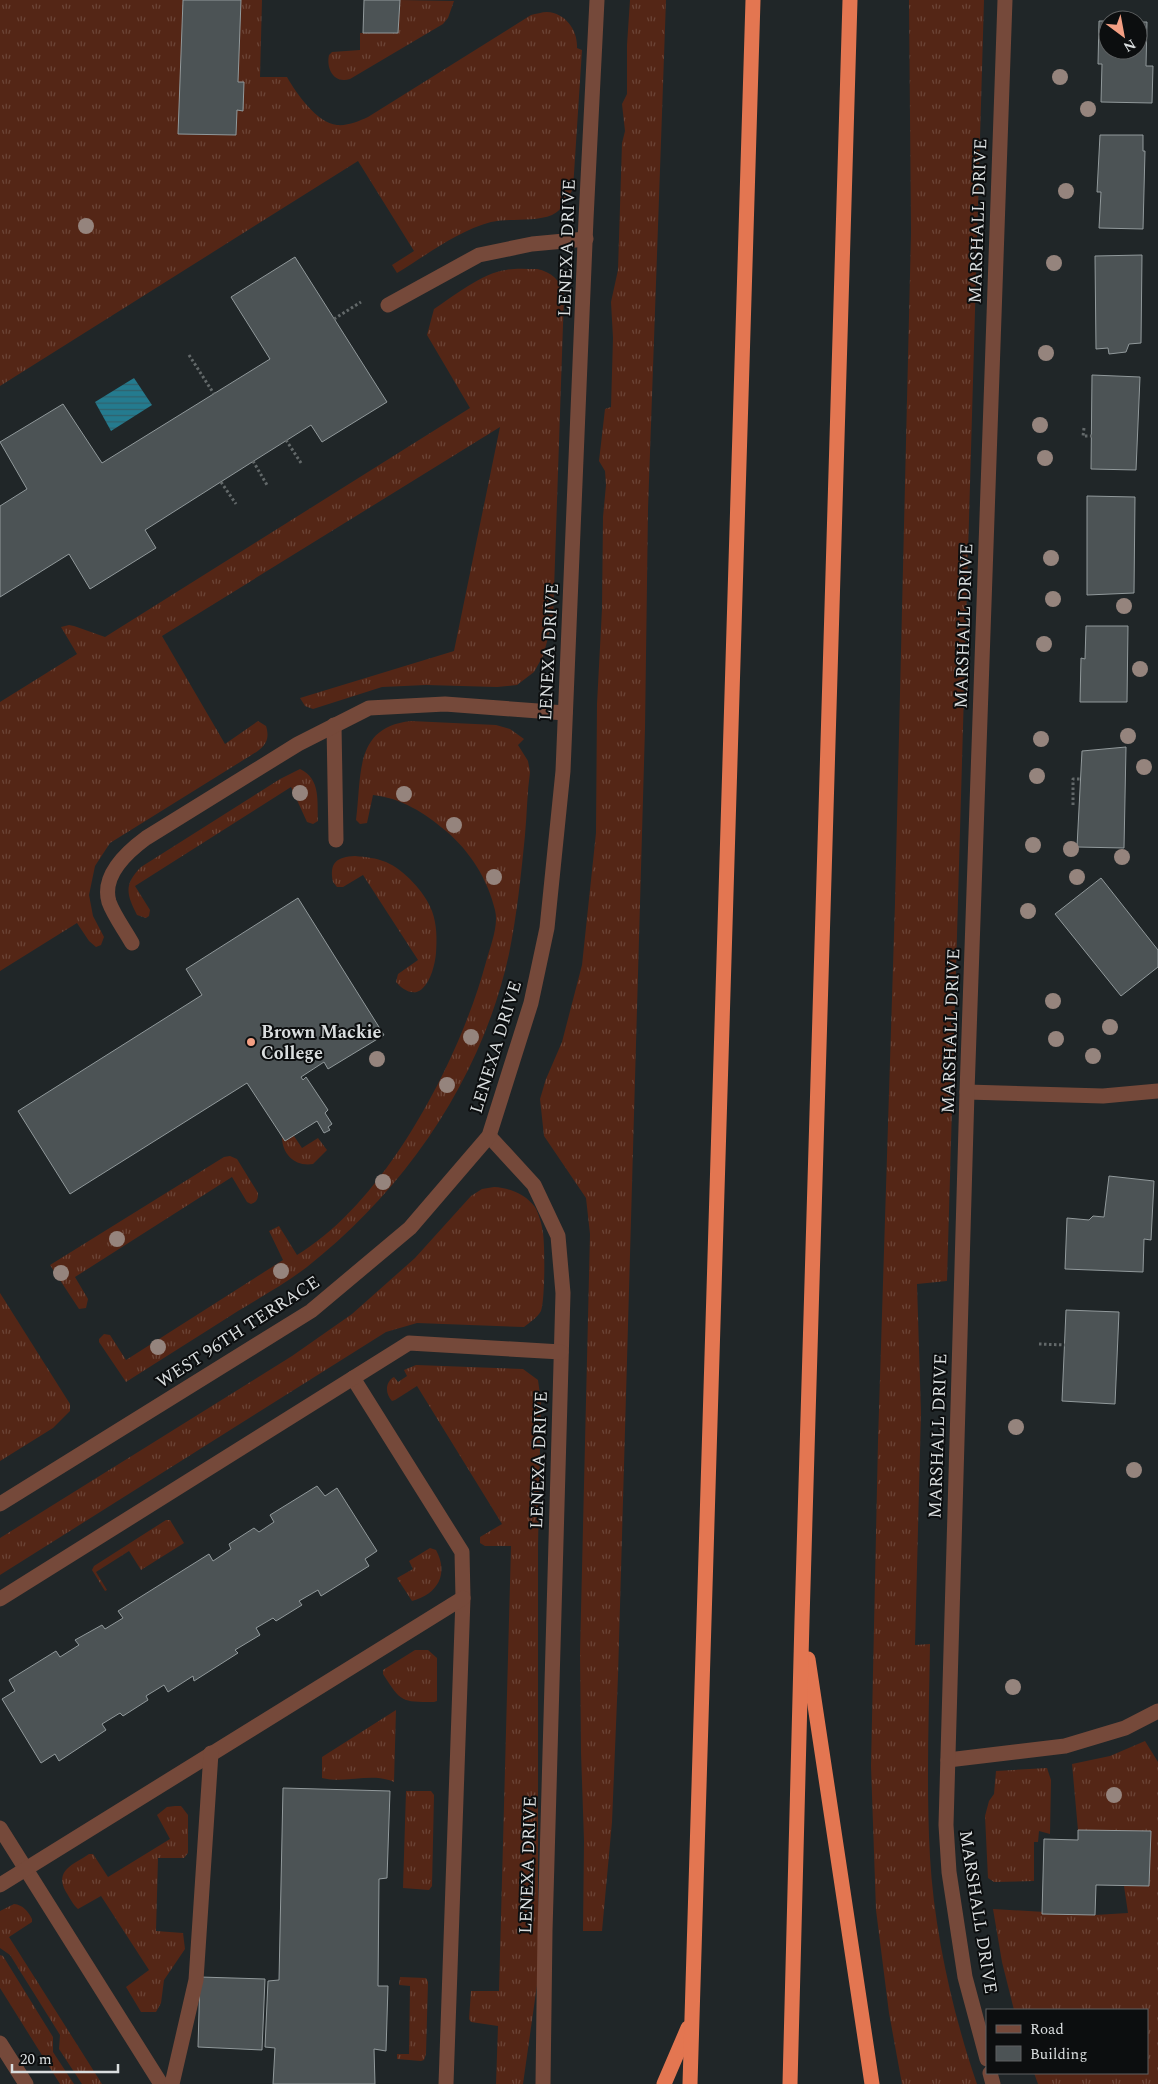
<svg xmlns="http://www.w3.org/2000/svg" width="1158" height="2084" font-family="Spectral,serif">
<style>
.grass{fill:url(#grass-tufts)}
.water{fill:url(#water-rules)}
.building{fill:#4c5355;stroke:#91999b}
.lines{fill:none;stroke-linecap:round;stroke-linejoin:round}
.path{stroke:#63696a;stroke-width:3;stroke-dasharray:2.5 2.5;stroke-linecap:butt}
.minor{stroke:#75493a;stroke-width:15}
.highway{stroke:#e37651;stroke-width:15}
.tree{fill:#95847d}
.poi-dot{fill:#f39f83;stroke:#0c0e0f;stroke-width:2}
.labels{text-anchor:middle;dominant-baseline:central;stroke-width:4;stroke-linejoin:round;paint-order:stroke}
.street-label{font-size:18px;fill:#dadedf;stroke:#0c0e0f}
.poi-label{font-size:18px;font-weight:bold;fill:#dadedf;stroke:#0c0e0f;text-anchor:start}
</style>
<defs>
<pattern id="grass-tufts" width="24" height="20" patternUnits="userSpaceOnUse" patternTransform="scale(1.25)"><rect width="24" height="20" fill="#542616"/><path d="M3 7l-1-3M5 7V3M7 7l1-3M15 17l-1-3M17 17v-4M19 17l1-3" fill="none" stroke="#6c4537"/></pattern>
<pattern id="water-rules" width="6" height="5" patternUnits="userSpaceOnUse" patternTransform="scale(1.25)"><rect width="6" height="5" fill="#247b8f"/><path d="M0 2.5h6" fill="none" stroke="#31626d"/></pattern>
</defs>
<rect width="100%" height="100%" fill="#202628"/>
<g class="grass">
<path d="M0 0H183L179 134 236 135 237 110 242 111 244 82H238L241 0H262L260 77H287C296 93 317 123 337 125 348 126 359 121 368 117L531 15C536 14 542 12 547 12 566 13 578 31 577 48L582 50 573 189C567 199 563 210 552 215 535 222 510 218 491 222 457 231 427 255 397 273L392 265 414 251 358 161 0 386Z"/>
<path d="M400 0 454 1 448 18 443 24 350 79C334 84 326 69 329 55L332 52 360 50V33H398Z"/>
<polygon points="630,0 666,0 648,509 645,728 618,1676 612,1822 602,1931 583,1931 584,1841 581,1752 580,1653 590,1234 586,1198 544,1136 540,1099 546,1079 562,1042 582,965 596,833 597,704 602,609 603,517 606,485 605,471 599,461 605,409 611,407 613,338 611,302 618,270 622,143 625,131 622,104 627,94 627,45"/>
<path d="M909 0H984L947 1281 917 1284 921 1413 915 1645 930 1644C929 1715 926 1787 930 1857 934 1930 953 2015 977 2084H902L889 2013 876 1910 871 1766 878 1441 895 903 911 233Z"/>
<path d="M537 269C551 272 561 280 564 295L553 620 543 656 534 672 517 685 497 687 426 685 382 687 313 709 305 706 300 698 454 651 500 427 162 636 225 744 258 721 266 726C272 745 259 750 245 759L110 843 95 866 89 895 93 916 104 937 101 945 96 947 89 941 77 923 0 971V702L77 654 61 627 69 625 74 626 105 637 470 408 427 335 434 309C454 296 482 273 506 270 515 268 527 269 537 269Z"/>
<path d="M411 721 496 725 510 729 524 739 518 745 528 761 530 772C527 793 527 814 525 835 521 875 517 915 509 954 482 1078 406 1189 307 1267 286 1283 261 1297 238 1311 201 1335 163 1358 126 1382L99 1342V1339L104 1334 110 1335 126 1360 283 1260 269 1231 279 1226 297 1255C386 1202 460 1059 486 962 490 947 499 926 495 910 488 880 470 851 446 831 425 813 401 798 373 795L367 823 360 824 356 820C362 774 354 727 411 721Z"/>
<path d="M300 769C321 779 317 801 318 821L313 824 307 822 291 787 135 886 150 910 149 916 146 918 137 915C127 895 123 885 141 867L280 779Z"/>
<path d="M355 856C366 857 376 858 386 862 404 870 425 892 432 911 437 925 437 939 436 953 435 964 431 981 422 989 413 997 402 989 396 982L398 974 418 960 363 875 343 887H337L333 882C329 862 337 857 355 856Z"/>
<path d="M294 1136 302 1148 318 1138 327 1150 313 1164C296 1167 282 1155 282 1137L285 1141Z"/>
<path d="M230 1156 237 1159 258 1193C258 1199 257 1202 251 1204L247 1202 232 1177 75 1277 88 1299 86 1308 79 1309 50 1265 224 1157Z"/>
<path d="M494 1187C510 1188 525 1194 535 1207 539 1214 542 1225 543 1233 545 1246 545 1301 541 1311 537 1318 530 1322 524 1327L417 1323 386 1332 0 1575V1538L292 1356 352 1314 415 1258 471 1196 482 1189Z"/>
<polygon points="0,1293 70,1404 70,1411 53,1428 0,1461"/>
<path d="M416 1365 523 1369 538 1380 541 1402 538 1546V1978L523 2084H496L498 2026 471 2022 469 2019 471 1991H499L511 1546H485L480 1543V1537L502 1524 417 1386 395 1400 392 1401C385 1394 385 1382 394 1377L398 1382 407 1376 404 1370Z"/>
<polygon points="166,1520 170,1520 184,1543 141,1570 129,1551 96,1572 107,1590 105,1591 92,1570 94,1566"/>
<path d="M430 1548 436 1550C449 1574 438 1594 412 1601L397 1578 413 1569 409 1561Z"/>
<path d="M415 1650H428L437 1658V1701L434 1702C401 1702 401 1702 383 1674V1670Z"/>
<path d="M396 1710 394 1782C372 1772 346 1784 322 1778V1757Z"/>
<polygon points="1145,1741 1158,1762 1158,2084 1038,2084 1034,2073 1147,2073 1147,2010 1014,2010 1002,1962 993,1909 1095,1915 1128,1913 1124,1886 1149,1886 1151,1832 1078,1830 1072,1764 1110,1756"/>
<polygon points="1047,1768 1051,1780 1050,1834 1039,1831 1038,1842 1034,1842 1034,1881 994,1882 988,1878 985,1816 989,1801 994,1794 996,1771"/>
<polygon points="406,1791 431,1791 434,1795 432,1886 429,1890 403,1888"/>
<path d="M175 1806H181L188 1815V1853L184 1858H158L156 1931 183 1933 185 1949 164 1980 161 2003 156 2012H141L126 1987 149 1970 101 1896 78 1909C73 1905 70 1898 66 1892 54 1870 73 1865 89 1854H93L108 1877 170 1839 157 1815 167 1807Z"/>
<path d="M14 1904C23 1905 28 1911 32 1919V1922L9 1937 102 2084H82L59 2049 60 2035 10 1955 0 1948V1911Z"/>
<polygon points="0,1955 3,1956 53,2037 53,2052 74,2084 60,2084 0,1988"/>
<polygon points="400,1977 426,1978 428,1982 426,2054 424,2060 421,2061 397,2059 397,2054 409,2054 410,1986 399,1985"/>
</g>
<polygon class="water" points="134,378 152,405 111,431 95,402"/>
<g class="building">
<polygon points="183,0 241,0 238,82 244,82 243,111 237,110 236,135 178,134"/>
<polygon points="364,0 400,0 398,33 363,33"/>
<polygon points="1099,21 1108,21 1108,50 1138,50 1138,22 1147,22 1146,66 1153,66 1152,103 1101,102 1102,64 1098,64"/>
<polygon points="1100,135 1143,135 1143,151 1145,151 1143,229 1099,228 1101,192 1097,192"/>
<polygon points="1142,255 1141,343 1129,344 1126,352 1109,354 1108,348 1096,349 1095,256"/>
<polygon points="295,257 387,402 322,442 311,425 249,464 145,530 156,548 90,589 69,554 0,597 0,506 27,489 0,442 63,404 102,463 270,359 231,297"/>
<polygon points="1092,375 1140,377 1136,470 1091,469"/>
<polygon points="1087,496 1135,497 1134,593 1087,595"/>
<polygon points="1086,626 1128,626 1127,702 1080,702 1081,658 1085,659"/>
<polygon points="1126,747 1124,848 1077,847 1082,751"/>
<polygon points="1101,878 1158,950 1158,967 1121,996 1055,914"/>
<polygon points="298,898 384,1035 328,1069 324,1062 301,1077 303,1080 306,1077 328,1110 325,1113 332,1124 328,1127 330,1130 324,1133 317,1121 285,1141 247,1083 70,1194 18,1111 202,995 186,969"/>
<polygon points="1109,1176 1154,1181 1151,1240 1144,1239 1143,1272 1065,1269 1067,1218 1089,1220 1093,1216 1104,1217"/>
<polygon points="1066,1310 1119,1312 1115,1404 1062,1401"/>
<polygon points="317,1486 325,1496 337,1488 377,1551 365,1559 369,1566 321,1596 318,1590 299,1601 302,1605 276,1621 273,1618 256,1628 260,1635 235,1650 238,1653 194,1681 193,1676 168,1692 164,1685 146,1696 148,1700 123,1716 120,1713 102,1724 106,1730 59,1761 55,1754 41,1763 2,1699 15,1691 9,1680 56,1651 60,1657 79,1645 75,1640 102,1625 105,1629 123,1618 118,1611 209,1554 213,1561 231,1549 229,1544 254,1528 259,1532 274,1522 270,1515"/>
<polygon points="283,1788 390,1791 387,1878 379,1879 378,1986 388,1986 386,2051 374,2049 375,2084 273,2084 275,2048 265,2047 268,1981 279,1980"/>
<polygon points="1078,1830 1151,1831 1149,1886 1096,1885 1095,1915 1042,1914 1044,1839 1078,1840"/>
<polygon points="200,1977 265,1979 262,2050 198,2047"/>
</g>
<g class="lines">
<g class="path">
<polyline points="334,319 361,302"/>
<polyline points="189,355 214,394"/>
<polyline points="1084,428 1083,436 1092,436"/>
<polyline points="286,440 301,463"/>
<polyline points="253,461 267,485"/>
<polyline points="221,482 236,504"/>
<polyline points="1073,805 1073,779 1081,779"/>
<polyline points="1039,1344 1065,1345"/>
</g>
<g class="minor">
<polyline points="388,305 479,255 532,244 586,239"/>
<polyline points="334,725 336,840"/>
<path d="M132 943C125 930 114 916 109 902 101 875 127 852 146 838L298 744 369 708 445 704 565 713"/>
<polyline points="967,1092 1103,1096 1158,1091"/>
<polyline points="489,1136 534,1185 558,1236 563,1293 545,1931 543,2084"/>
<polyline points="353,1378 462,1552 463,1598 446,2084"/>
<polyline points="0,1504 311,1311 410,1228 489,1136 531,1003 547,928 563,771 586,219 597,0"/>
<polyline points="0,1599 409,1343 561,1352"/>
<polyline points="948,1760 1065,1746 1125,1728 1158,1711"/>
<polyline points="0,1828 161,2084"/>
<polyline points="0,1885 463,1598"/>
<polyline points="0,2043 26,2084"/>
<polyline points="987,2059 965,1977 949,1872 946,1825 967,1092 1005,0"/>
<polyline points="990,2073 993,2084"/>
<polyline points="172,2084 196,1980 211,1753"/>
</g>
<g class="highway">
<polyline points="808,1659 872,2084"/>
<polyline points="664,2084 688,2028"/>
<polyline points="690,2084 753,0"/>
<polyline points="790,2084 802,1620 850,0"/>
</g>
</g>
<g class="tree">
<circle cx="1060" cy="77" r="8"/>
<circle cx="1088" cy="109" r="8"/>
<circle cx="1066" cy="191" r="8"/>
<circle cx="86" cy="226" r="8"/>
<circle cx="1054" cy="263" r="8"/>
<circle cx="1046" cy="353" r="8"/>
<circle cx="1040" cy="425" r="8"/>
<circle cx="1045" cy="458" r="8"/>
<circle cx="1051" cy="558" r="8"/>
<circle cx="1053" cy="599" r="8"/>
<circle cx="1124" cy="606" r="8"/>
<circle cx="1044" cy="644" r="8"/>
<circle cx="1140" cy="669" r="8"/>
<circle cx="1128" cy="736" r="8"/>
<circle cx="1041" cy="739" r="8"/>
<circle cx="1144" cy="767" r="8"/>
<circle cx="1037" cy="776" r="8"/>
<circle cx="300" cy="793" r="8"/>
<circle cx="404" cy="794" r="8"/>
<circle cx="454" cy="825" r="8"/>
<circle cx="1033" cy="845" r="8"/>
<circle cx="1071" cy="849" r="8"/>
<circle cx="1122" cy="857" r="8"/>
<circle cx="494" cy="877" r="8"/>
<circle cx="1077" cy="877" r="8"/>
<circle cx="1028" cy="911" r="8"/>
<circle cx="1053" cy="1001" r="8"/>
<circle cx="1110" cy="1027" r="8"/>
<circle cx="471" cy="1037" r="8"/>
<circle cx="1056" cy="1039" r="8"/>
<circle cx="1093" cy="1056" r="8"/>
<circle cx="377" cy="1059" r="8"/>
<circle cx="447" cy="1085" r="8"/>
<circle cx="383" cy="1182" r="8"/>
<circle cx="117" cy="1239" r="8"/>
<circle cx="281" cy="1271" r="8"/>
<circle cx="61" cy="1273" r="8"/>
<circle cx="158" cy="1347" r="8"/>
<circle cx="1016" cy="1427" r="8"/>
<circle cx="1134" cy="1470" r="8"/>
<circle cx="1013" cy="1687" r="8"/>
<circle cx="1114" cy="1795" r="8"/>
</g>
<circle class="poi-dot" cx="251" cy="1042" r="5"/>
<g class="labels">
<g class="street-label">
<text transform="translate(978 221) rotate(-88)">MARSHALL DRIVE</text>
<text transform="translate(567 248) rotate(-88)">LENEXA DRIVE</text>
<text transform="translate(964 626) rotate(-88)">MARSHALL DRIVE</text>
<text transform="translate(549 652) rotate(-87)">LENEXA DRIVE</text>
<text transform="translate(951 1031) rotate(-88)">MARSHALL DRIVE</text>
<text transform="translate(496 1047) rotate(-73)">LENEXA DRIVE</text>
<text transform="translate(238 1332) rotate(-33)">WEST 96TH TERRACE</text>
<text transform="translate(938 1436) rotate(-88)">MARSHALL DRIVE</text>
<text transform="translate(539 1460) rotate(-88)">LENEXA DRIVE</text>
<text transform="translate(528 1865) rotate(-88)">LENEXA DRIVE</text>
<text transform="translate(978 1912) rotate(81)">MARSHALL DRIVE</text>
</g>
<g class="poi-label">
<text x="261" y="1032">Brown Mackie<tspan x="261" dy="21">College</tspan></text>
</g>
</g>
<rect x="986" y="2009" width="162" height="65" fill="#0c0e0f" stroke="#5e6162"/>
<rect x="996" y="2025" width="25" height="8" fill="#75493a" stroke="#5e6162"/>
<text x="1030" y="2034" font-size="15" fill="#dadedf">Road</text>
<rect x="996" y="2046" width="25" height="15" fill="#4c5355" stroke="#5e6162"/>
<text x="1030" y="2059" font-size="15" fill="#dadedf">Building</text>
<g transform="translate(1123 35) rotate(148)"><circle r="24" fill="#0c0e0f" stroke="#5e6162"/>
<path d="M0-4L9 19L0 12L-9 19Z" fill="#f39f83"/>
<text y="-8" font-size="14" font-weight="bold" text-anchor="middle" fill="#dadedf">N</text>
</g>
<path d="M12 2064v8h106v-8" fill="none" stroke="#dadedf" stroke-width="2.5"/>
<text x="20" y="2064" font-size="15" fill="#dadedf" stroke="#0c0e0f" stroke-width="4" paint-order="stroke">20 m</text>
</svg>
